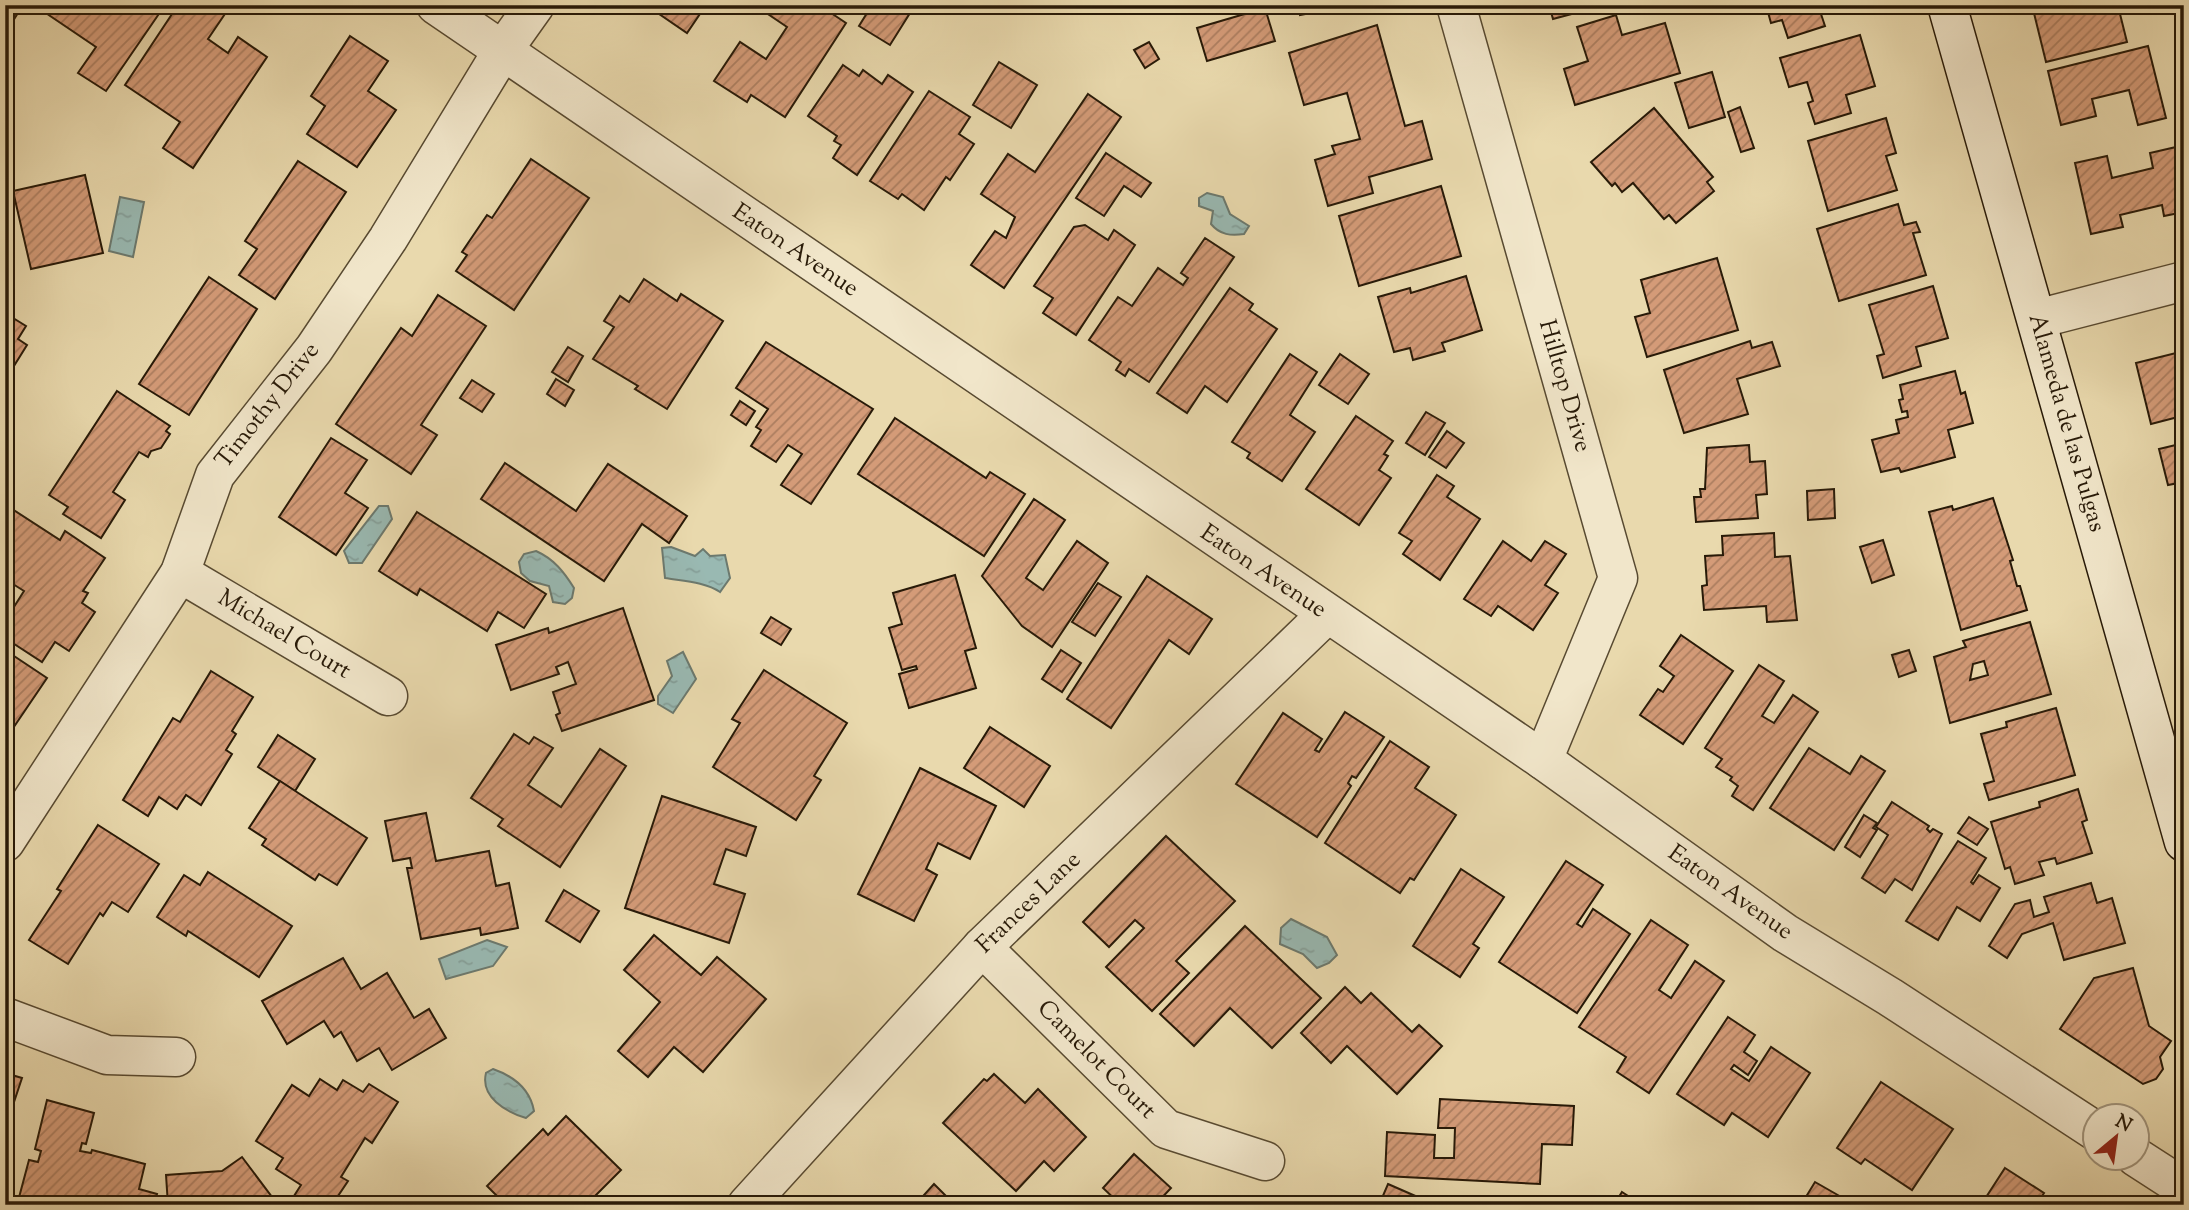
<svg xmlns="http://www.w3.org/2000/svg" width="2189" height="1210" font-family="'Sorts Mill Goudy',serif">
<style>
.water{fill:url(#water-ripples);stroke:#6c796e;stroke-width:2}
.building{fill:url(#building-hatch);stroke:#281a08;stroke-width:2;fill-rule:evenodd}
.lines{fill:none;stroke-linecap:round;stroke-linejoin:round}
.minor-casing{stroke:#584a31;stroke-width:41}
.secondary-casing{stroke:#281a08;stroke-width:41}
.minor{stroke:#f1e6ca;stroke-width:38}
.secondary{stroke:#f1e6ca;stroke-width:38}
.labels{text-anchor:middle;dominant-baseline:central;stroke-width:6;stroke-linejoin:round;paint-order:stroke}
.street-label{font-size:24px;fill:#281a08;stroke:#f1e6ca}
</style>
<defs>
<pattern id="water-ripples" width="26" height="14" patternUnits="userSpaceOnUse" patternTransform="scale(1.75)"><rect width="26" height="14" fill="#99b9b2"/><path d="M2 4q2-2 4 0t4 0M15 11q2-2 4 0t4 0" fill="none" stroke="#849e98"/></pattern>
<pattern id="building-hatch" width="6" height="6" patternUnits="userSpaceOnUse" patternTransform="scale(1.75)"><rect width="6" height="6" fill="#d49b78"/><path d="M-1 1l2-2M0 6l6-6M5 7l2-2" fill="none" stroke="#ac7e60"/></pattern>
</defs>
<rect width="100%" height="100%" fill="#e9d9ad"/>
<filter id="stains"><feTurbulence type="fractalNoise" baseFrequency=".00286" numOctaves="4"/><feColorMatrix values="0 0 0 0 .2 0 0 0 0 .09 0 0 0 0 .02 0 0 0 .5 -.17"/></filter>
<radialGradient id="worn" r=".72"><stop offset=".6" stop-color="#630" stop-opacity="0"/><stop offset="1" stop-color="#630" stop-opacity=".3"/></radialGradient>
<g class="water">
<path d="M1207 193 1223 197 1230 214 1249 226 1244 234C1231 236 1220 235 1211 224L1213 211 1199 206V198Z"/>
<polygon points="120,197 144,202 133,257 109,251"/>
<polygon points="379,506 388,506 392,519 362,563 349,563 344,551"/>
<path d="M671 547 695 556 703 549 710 556 725 555 730 578 720 592C706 582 683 581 665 578L662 548Z"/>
<path d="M536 551C554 559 564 572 574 588L572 598 565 604 553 602 549 586 530 581 521 573 519 562 524 554Z"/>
<polygon points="683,652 696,679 673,713 658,704 658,696 672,676 667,661"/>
<polygon points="1291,919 1327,937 1337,955 1329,963 1317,968 1303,954 1280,944 1281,928"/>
<polygon points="487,940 507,947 493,966 446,979 439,959"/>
<path d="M493 1069C513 1076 530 1089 534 1111L526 1118C506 1112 480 1097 486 1073Z"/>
</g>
<g class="building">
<polygon points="5,5 21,8 5,34"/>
<polygon points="34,5 165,5 106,91 78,73 96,47"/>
<polygon points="178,5 231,5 208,39 228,53 238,37 267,57 193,168 163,148 180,122 125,85"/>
<polygon points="646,5 706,5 687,33"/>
<polygon points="765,5 819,5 846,23 785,117 751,95 747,102 714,81 740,42 766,59 787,27 762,10"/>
<polygon points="872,5 897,5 910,13 890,45 859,26"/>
<polygon points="1286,5 1352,5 1300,15 1299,9 1287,11"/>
<polygon points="1549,5 1593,5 1594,8 1553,19"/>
<polygon points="1766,5 1828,5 1819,8 1825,26 1788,38 1782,20 1771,23"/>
<polygon points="2032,5 2122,5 2124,13 2120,14 2127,42 2046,62"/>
<polygon points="1265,8 1275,41 1207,61 1197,28"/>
<polygon points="1616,15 1622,35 1665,23 1680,73 1575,105 1564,69 1588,61 1577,27"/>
<polygon points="1377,25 1405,126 1422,121 1432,159 1369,177 1373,193 1328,206 1315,160 1335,154 1332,146 1360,139 1347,93 1304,105 1289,53"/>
<polygon points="1860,35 1875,86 1846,95 1851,113 1815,124 1808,103 1813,101 1807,82 1789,87 1780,58"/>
<polygon points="350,36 388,61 368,91 396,110 357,167 307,134 325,106 311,96"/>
<polygon points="1149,42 1159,59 1145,68 1134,50"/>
<polygon points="2148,46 2166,118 2138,125 2129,90 2092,99 2096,116 2061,125 2048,71"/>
<polygon points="999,62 1037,85 1011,128 973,105"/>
<polygon points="843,65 859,76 863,70 882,84 888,75 913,92 857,175 833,158 841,145 834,141 837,136 808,116"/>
<polygon points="1712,72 1725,117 1689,128 1675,83"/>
<polygon points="929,91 970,117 959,134 974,144 950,180 946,177 924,210 902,194 898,199 870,181"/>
<polygon points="1088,94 1121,117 1004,288 971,265 995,231 1006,238 1015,217 981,194 1008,154 1035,172"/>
<polygon points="1740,107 1754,148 1741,152 1728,112"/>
<polygon points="1654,108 1713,177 1707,182 1714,191 1676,223 1669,215 1664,219 1633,183 1622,192 1615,183 1612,186 1591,162"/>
<polygon points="1886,118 1896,153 1886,156 1897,190 1828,211 1808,141"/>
<polygon points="2176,147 2180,164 2184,164 2184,212 2164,216 2162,205 2120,215 2123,227 2091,234 2075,163 2107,156 2112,178 2153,168 2150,153"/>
<polygon points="1106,153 1151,183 1141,197 1124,186 1104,216 1076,198"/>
<polygon points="531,159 589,198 514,310 456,271 467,255 462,252 487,215 492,218"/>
<polygon points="298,161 346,192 275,299 239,275 257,249 245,241"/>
<polygon points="85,175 103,253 31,269 13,191"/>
<polygon points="1441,186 1461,256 1359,286 1339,216"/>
<polygon points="1898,204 1904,225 1916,222 1920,232 1913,233 1926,275 1839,301 1817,229"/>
<polygon points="1085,225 1108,240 1114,230 1135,245 1076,335 1043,313 1053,298 1034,286 1074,227"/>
<polygon points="1205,238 1234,257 1149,382 1129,369 1125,376 1116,370 1121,362 1089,340 1118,297 1132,306 1158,268 1183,285 1188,278 1181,273"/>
<polygon points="1717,258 1738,330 1647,357 1635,317 1650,313 1641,280"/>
<polygon points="1466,276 1482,330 1442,343 1445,351 1413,360 1410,348 1394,352 1378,297 1410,288 1411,293"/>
<polygon points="209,277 257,309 189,415 139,384"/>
<polygon points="644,279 677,301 681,294 723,321 667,409 635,389 638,386 593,359 614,327 604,321 620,296 629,302"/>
<polygon points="1933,286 1948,338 1916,347 1921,366 1883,378 1877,356 1884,354 1869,305"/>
<polygon points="1230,288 1253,304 1249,310 1277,329 1227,402 1205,386 1187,413 1157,393"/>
<polygon points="438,295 486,326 421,425 437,435 411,474 336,424 401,328 412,336"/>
<polygon points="5,313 26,326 18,339 27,345 9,374 5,372"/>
<polygon points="1750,341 1752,348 1772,342 1780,366 1737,379 1748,414 1684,433 1664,370"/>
<polygon points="766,342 873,409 811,504 781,485 802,454 788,445 776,462 751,446 761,430 756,427 768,409 736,388"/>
<polygon points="568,347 583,356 568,382 552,372"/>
<polygon points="2184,351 2184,427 2181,428 2178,417 2151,424 2136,363"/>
<polygon points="1290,354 1317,372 1290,415 1315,432 1282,481 1247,458 1250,453 1232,442"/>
<polygon points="1340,354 1369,374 1348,404 1319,385"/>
<polygon points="1955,371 1961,394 1965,392 1973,423 1948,430 1955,457 1901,472 1899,468 1881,472 1872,440 1899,433 1896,420 1908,417 1907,411 1902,412 1899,400 1903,399 1900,385"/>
<polygon points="556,379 574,390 565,406 547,394"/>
<polygon points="472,380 494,394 482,412 460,398"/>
<polygon points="117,391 170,426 166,431 170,434 161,448 151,451 148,457 139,452 113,492 125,500 101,538 63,514 68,507 49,495"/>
<polygon points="740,401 755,411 746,425 731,415"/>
<polygon points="1426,412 1445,423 1425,455 1406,443"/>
<polygon points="1356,416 1393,441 1384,454 1388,456 1379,470 1391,478 1359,525 1306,489"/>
<polygon points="895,418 986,478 990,472 1025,494 984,556 858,474"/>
<polygon points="1447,431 1464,443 1446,468 1429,457"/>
<polygon points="331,438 367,460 345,493 368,508 336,555 279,517"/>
<polygon points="2184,443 2184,482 2168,485 2159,449"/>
<polygon points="1749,445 1750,462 1765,461 1767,494 1756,495 1758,518 1696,522 1694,497 1701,497 1700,489 1705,489 1707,448"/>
<polygon points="505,463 576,511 608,464 687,516 669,543 642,524 604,581 481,499"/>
<polygon points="1437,475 1454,486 1447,497 1480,519 1440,580 1403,554 1412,541 1399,533"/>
<polygon points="1834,489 1835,518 1808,520 1807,491"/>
<polygon points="1993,498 2013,560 2010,561 2017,586 2020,586 2027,610 1961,630 1929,512 1952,506 1953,510"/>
<polygon points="1034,499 1065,520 1026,578 1043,590 1077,541 1108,563 1052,647 1022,626 982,576"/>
<polygon points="9,507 60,540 65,531 105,558 83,591 88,593 82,603 95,612 69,651 55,642 42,662 5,638 5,621 24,591 5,579 5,513"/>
<polygon points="417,512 546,594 524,628 498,612 487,631 420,589 417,595 379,571"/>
<polygon points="1774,533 1775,557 1790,556 1797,620 1767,622 1766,606 1704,610 1702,586 1707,585 1705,556 1723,555 1722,536"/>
<polygon points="1883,540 1894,575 1872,583 1860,547"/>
<polygon points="1503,541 1531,561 1545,541 1566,554 1545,585 1558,593 1533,630 1498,606 1491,616 1464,599"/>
<polygon points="955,575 976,648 965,651 976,688 909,708 899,674 917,669 916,666 902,670 889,628 902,624 893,593"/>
<polygon points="1147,576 1212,619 1189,654 1169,640 1111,728 1067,699"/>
<polygon points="1098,583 1121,597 1095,636 1072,622"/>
<polygon points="623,608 654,700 562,731 556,715 560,713 553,692 576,684 568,662 556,667 559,674 511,690 496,645 548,628 549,633"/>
<polygon points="771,617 791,629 781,645 761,633"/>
<path d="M2030 622 2051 694 1950 723 1934 657 1966 647 1963 641ZM1984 661 1988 675 1970 680 1973 664Z"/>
<polygon points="1681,635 1733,671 1683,744 1640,715 1658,689 1663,692 1674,676 1660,666"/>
<polygon points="5,650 47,678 5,740"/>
<polygon points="1061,650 1081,663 1062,692 1042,679"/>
<polygon points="1909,650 1916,671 1899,677 1892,655"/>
<polygon points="1759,665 1784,681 1762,716 1774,723 1793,695 1818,712 1753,810 1732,796 1738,786 1730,780 1732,777 1716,767 1722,759 1705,748"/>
<polygon points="764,670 847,723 814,776 821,780 796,820 713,767 740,723 732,719"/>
<polygon points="211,671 253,697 232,731 236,734 226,750 232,754 201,805 186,795 177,809 159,797 148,816 123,800 173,718 180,722"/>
<polygon points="2056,708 2075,775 1989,800 1984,784 1994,781 1981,734 2007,727 2006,722"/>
<polygon points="1345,712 1384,737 1356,778 1352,776 1348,783 1351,786 1317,837 1236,784 1283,713 1322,739 1315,750 1319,752"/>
<polygon points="990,727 1050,766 1024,807 964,768"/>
<polygon points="514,734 529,744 534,737 553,748 528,785 561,807 600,749 626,766 560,867 498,826 503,819 471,798"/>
<polygon points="278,735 315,759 295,791 258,767"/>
<polygon points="1390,741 1429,767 1415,788 1456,815 1414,880 1410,878 1400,893 1325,843"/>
<polygon points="1809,748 1850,774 1861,756 1885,771 1834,850 1770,808"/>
<polygon points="920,768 996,806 970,859 938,843 926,869 937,875 914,921 858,894"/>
<polygon points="280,781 367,838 337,885 319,874 315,880 262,845 266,839 249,828"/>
<polygon points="2078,789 2087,820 2082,822 2092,853 2057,864 2055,858 2039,862 2044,875 2015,884 2010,867 2005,869 1991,822 2040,807 2039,802"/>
<polygon points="662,796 756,827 746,856 726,849 714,884 745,894 729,943 625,908"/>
<polygon points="1892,802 1929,826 1927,829 1930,832 1933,829 1942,834 1912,890 1895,879 1885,893 1862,878 1888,835 1876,827"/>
<polygon points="426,813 436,861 489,851 496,886 509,883 518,928 481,935 480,928 421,939 407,868 412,868 410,858 393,861 385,821"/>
<polygon points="1864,815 1877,823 1873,828 1877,830 1860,857 1845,847"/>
<polygon points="1969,817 1988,829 1977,845 1958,833"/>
<polygon points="98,825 159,864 128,912 112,902 103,916 100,913 68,964 29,940 61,891 57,889"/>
<polygon points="1166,836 1235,901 1176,961 1189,973 1152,1011 1106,967 1144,928 1135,920 1109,947 1083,922"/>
<polygon points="1958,841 1986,858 1971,882 1973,884 1979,875 2000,888 1980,921 1957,907 1938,940 1906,921"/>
<polygon points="1566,861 1603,885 1577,924 1582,927 1593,909 1630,934 1577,1013 1499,962"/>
<polygon points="1461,869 1504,897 1473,944 1479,948 1460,977 1413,946"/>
<polygon points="208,872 292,926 259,977 188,931 186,936 157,917 184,875 200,885"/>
<polygon points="2091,883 2097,903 2112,898 2125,943 2064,960 2053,923 2022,934 2007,958 1989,946 2015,904 2030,900 2034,917 2049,912 2044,897"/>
<polygon points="564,890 599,911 580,942 546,921"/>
<polygon points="1651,920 1688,945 1659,990 1671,998 1695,961 1724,981 1649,1093 1617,1072 1626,1057 1579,1027"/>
<polygon points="1245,926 1321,998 1272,1048 1230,1008 1194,1046 1160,1014"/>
<polygon points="654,935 701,975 717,957 766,999 703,1072 674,1047 648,1077 618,1051 660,1002 624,970"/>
<polygon points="343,958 361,989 387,973 414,1018 429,1009 446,1038 392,1070 379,1048 357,1061 341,1032 334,1037 324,1021 287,1044 262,1001"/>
<polygon points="2133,968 2149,1026 2171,1041 2160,1057 2163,1069 2156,1079 2143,1084 2060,1029 2094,978"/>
<polygon points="1345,987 1361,1003 1371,993 1412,1032 1419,1025 1442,1046 1397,1094 1347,1046 1331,1063 1301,1033"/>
<polygon points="1728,1017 1755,1035 1744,1052 1757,1061 1748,1075 1734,1065 1731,1069 1749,1081 1771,1047 1810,1073 1768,1137 1732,1113 1724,1125 1677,1094"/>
<polygon points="5,1073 22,1078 9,1117 5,1116"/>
<polygon points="994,1074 1025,1103 1038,1089 1086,1137 1054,1171 1044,1161 1016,1191 943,1123 984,1079 987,1081"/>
<polygon points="320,1079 337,1090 343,1080 363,1092 369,1084 398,1102 372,1143 365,1138 341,1177 348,1181 332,1205 307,1205 294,1196 301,1185 276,1169 283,1158 256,1141 292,1085 309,1096"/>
<polygon points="1881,1082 1953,1129 1912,1190 1865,1159 1861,1164 1837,1148"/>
<polygon points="1440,1099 1574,1106 1572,1145 1542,1144 1540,1184 1385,1176 1387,1132 1435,1135 1434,1158 1454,1158 1455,1128 1438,1128"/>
<polygon points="47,1100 94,1113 86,1144 82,1143 80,1151 91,1153 92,1150 145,1164 139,1189 157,1194 154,1205 17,1205 29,1160 38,1162 41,1151 35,1149"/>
<polygon points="566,1116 621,1170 589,1202 592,1205 506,1205 487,1186 543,1129 548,1135"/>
<polygon points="1134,1154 1171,1188 1155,1205 1121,1205 1103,1188"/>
<polygon points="242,1157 278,1205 168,1205 166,1175 222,1171"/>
<polygon points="2005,1168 2044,1193 2036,1205 1981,1205"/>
<polygon points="1815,1182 1850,1202 1848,1205 1801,1205"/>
<polygon points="934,1184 955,1205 915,1205"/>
<polygon points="1388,1184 1436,1205 1379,1205"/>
<polygon points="1622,1192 1642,1205 1614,1205"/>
</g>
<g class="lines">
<defs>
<g id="minor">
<polyline points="436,5 1543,760 1785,933 1890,997 2094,1130"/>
<polyline points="1456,5 1618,578 1543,760"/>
<polyline points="2037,319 2184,281"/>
<polyline points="180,573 388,696"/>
<polyline points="5,842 180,573 215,475 314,349 388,239 503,50 535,5"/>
<polyline points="982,947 1166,1129 1265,1161"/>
<polyline points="5,1017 107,1055 176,1057"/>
<polyline points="2136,1157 2184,1188"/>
<polyline points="747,1205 982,947 1326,615"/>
</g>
<polyline id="secondary" points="1947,5 2184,842"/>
</defs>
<use href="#minor" class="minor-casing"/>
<use href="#secondary" class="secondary-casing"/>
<use href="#minor" class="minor"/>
<use href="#secondary" class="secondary"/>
</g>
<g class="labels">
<g class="street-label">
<text transform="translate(795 251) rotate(34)">Eaton Avenue</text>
<text transform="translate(1564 386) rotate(74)">Hilltop Drive</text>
<text transform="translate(268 406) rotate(-52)">Timothy Drive</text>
<text transform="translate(2066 423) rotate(74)">Alameda de las Pulgas</text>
<text transform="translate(1263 572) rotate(34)">Eaton Avenue</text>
<text transform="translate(284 635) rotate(31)">Michael Court</text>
<text transform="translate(1730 893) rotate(35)">Eaton Avenue</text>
<text transform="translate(1029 903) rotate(-44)">Frances Lane</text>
<text transform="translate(1096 1060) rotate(45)">Camelot Court</text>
</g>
</g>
<rect width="2189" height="1210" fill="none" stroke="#e9d9ad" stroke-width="28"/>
<rect x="7" y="7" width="2175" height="1196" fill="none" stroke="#281a08" stroke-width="3.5"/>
<rect x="14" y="14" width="2161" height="1182" fill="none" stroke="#281a08" stroke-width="2"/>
<g transform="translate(2116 1137) rotate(29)"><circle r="33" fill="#f1e6ca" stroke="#a1947c" stroke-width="2"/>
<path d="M0-5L12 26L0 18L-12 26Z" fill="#8f2418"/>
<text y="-10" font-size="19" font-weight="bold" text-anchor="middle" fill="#281a08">N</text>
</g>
<rect width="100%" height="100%" filter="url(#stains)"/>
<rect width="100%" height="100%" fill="url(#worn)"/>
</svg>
